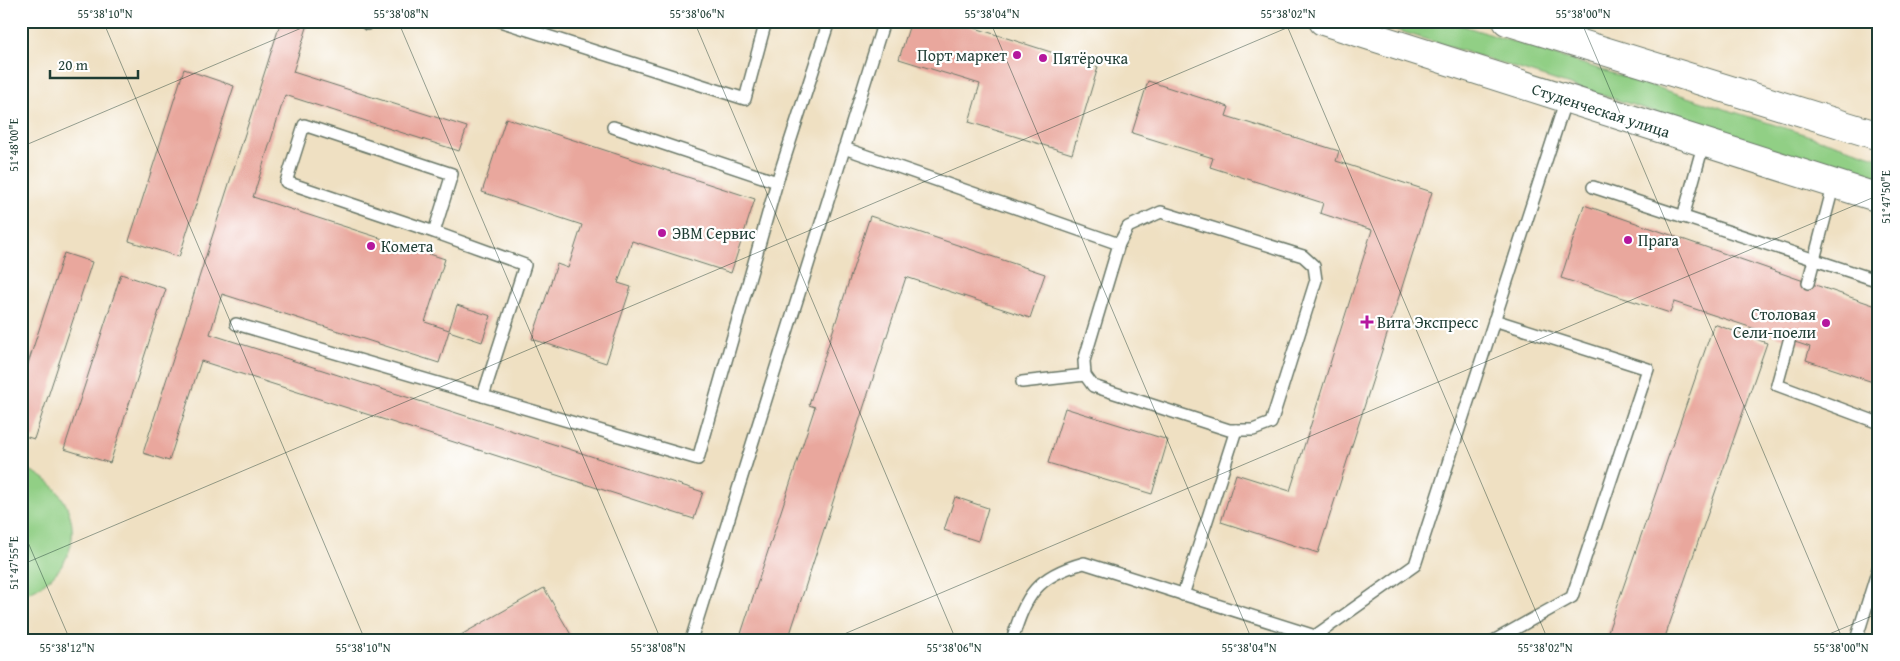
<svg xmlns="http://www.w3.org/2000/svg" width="1900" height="661" font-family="'Gentium Book Plus',serif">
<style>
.green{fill:#91cf85;stroke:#58865c}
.building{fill:#e9a79d}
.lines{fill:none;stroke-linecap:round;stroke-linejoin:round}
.lane-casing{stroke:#687666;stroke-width:14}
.secondary-casing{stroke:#687666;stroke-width:30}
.lane{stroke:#fff;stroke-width:11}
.secondary{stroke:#fff;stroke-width:28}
.ticks{fill:none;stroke:#1f3d34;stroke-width:1;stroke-opacity:0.45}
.poi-dot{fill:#b5179e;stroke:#fff;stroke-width:2}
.labels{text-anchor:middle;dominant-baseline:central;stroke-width:4.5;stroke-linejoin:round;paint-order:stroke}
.poi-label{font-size:16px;fill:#1f3d34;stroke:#fff;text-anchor:start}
.street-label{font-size:16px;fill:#1f3d34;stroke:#fff}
.neatline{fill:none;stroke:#1f3d34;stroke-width:2}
.ticks-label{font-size:12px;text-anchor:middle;fill:#1f3d34}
</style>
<rect width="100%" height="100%" fill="#fff"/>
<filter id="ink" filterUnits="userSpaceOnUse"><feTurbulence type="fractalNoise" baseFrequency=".02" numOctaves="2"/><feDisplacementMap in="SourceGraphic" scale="10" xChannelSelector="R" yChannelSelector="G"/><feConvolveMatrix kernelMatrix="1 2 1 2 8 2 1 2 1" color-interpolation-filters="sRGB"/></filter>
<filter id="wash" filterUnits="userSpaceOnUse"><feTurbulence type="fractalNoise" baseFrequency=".0096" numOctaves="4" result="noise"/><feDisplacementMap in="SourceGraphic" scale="20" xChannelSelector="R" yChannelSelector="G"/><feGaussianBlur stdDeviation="1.12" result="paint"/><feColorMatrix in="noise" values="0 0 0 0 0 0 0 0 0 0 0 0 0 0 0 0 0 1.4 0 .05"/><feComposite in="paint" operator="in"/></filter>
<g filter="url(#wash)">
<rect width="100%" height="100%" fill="#efe0c2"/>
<g class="green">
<polygon points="1368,21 1448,21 1879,158 1879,183"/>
<path d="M21 467C70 482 91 540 52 577 43 585 33 592 21 594Z"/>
</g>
<g id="blocks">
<g class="building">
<polygon points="281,21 309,21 293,72 467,127 459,151 285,95 253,197 445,259 425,322 449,330 457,305 491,316 482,342 449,331 439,363 222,294 210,334 703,492 694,519 201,361 169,461 143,453"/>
<polygon points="911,21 953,21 1098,67 1072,154 969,122 980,84 899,59"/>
<polygon points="184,69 234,86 179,257 129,241"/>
<polygon points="1148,81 1229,107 1226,116 1339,151 1336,161 1432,192 1318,553 1221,522 1236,474 1290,491 1372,230 1320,213 1323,203 1210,167 1213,158 1132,133"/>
<polygon points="506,118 755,199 731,273 632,241 618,283 631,287 606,363 532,339 557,264 568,268 582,225 482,192"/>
<polygon points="1584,205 1879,307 1879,384 1806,360 1810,347 1674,302 1670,313 1561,278"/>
<polygon points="870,216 1045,274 1030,318 906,277 788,640 739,640 815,407 809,405"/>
<polygon points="64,253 92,262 34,439 21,435 21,385"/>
<polygon points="121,274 166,289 110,463 64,449"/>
<polygon points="1714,324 1767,343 1664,640 1605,640"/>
<polygon points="1065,408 1168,440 1152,494 1048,463"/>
<polygon points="955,497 988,508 978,541 944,530"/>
<polygon points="544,588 574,640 452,640"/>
</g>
</g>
</g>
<g filter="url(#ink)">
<use href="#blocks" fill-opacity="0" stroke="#687666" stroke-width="1"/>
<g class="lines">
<defs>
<g id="lane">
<polyline points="500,21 745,99 766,21"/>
<polyline points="367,24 368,21"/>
<polyline points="613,127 777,182 829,21"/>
<polyline points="844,148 1119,244 1128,227 1161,212 1303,256 1314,266 1316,280 1271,423 1253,430 1229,430 1093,386 1085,375 1084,361 1119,244"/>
<polyline points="1593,187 1879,281"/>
<polyline points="1683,217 1704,142"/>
<polyline points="434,232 286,182 304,125 452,174 434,232 525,265 483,396"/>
<polyline points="1808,283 1834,183"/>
<polyline points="1494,320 1648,369 1572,597 1495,640"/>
<polyline points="236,324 698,459 777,182"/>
<polyline points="1789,341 1777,385 1879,423"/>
<polyline points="1022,382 1085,375"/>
<polyline points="1183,595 1236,430"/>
<polyline points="691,640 884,21"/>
<path d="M1012 640C1026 595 1036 576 1084 563L1315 636 1415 565 1566 99"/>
<polyline points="1856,640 1879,566"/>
</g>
<g id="secondary">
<polyline points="1323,21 1879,198"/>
<polyline points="1507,21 1879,136"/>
</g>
</defs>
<use href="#lane" class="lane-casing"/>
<use href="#secondary" class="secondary-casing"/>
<use href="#lane" class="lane"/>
<use href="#secondary" class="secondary"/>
</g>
</g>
<path class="ticks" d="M103 21 365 640M398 21 661 640M694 21 956 640M990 21 1252 640M1285 21 1548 640M1581 21 1843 640M1876 21 1879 27M21 147 318 21M21 526 70 640M21 565 1303 21M830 640 1879 195M1815 640 1879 613"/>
<g class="poi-dot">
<circle cx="1017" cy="55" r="5"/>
<circle cx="1043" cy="58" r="5"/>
<circle cx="662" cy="233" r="5"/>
<circle cx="1628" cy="240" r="5"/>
<circle cx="371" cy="246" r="5"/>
<path d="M1364.5 314.5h5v5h5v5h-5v5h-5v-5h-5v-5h5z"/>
<circle cx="1826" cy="323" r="5"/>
</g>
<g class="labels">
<g class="poi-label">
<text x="1007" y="55" text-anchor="end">Порт маркет</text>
<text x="1053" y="58">Пятёрочка</text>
<text x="672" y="233">ЭВМ Сервис</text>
<text x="1638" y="240">Прага</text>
<text x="381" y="246">Комета</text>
<text x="1816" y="314" text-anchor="end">Столовая<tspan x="1816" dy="18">Сели-поели</tspan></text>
<text x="1377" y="322">Вита Экспресс</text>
</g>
<g class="street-label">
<text transform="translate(1601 110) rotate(18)">Студенческая улица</text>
</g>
</g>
<rect width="1900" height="661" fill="none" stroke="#fff" stroke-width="55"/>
<path d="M50 70v8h88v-8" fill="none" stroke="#1f3d34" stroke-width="2.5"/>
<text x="58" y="70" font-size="15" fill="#1f3d34" stroke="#ffffff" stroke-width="4" paint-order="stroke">20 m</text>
<rect x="28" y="28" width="1844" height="606" class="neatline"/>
<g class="ticks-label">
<text x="105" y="18">55°38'10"N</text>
<text x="401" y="18">55°38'08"N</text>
<text x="697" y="18">55°38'06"N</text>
<text x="992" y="18">55°38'04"N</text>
<text x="1288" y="18">55°38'02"N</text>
<text x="1583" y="18">55°38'00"N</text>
<text transform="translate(14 145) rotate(-90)" y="4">51°48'00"E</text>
<text transform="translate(1886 197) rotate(-90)" y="4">51°47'50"E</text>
<text transform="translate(14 563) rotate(-90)" y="4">51°47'55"E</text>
<text x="67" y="652">55°38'12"N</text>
<text x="363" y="652">55°38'10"N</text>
<text x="658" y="652">55°38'08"N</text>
<text x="954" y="652">55°38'06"N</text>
<text x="1249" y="652">55°38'04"N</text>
<text x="1545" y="652">55°38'02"N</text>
<text x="1841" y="652">55°38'00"N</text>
</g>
</svg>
